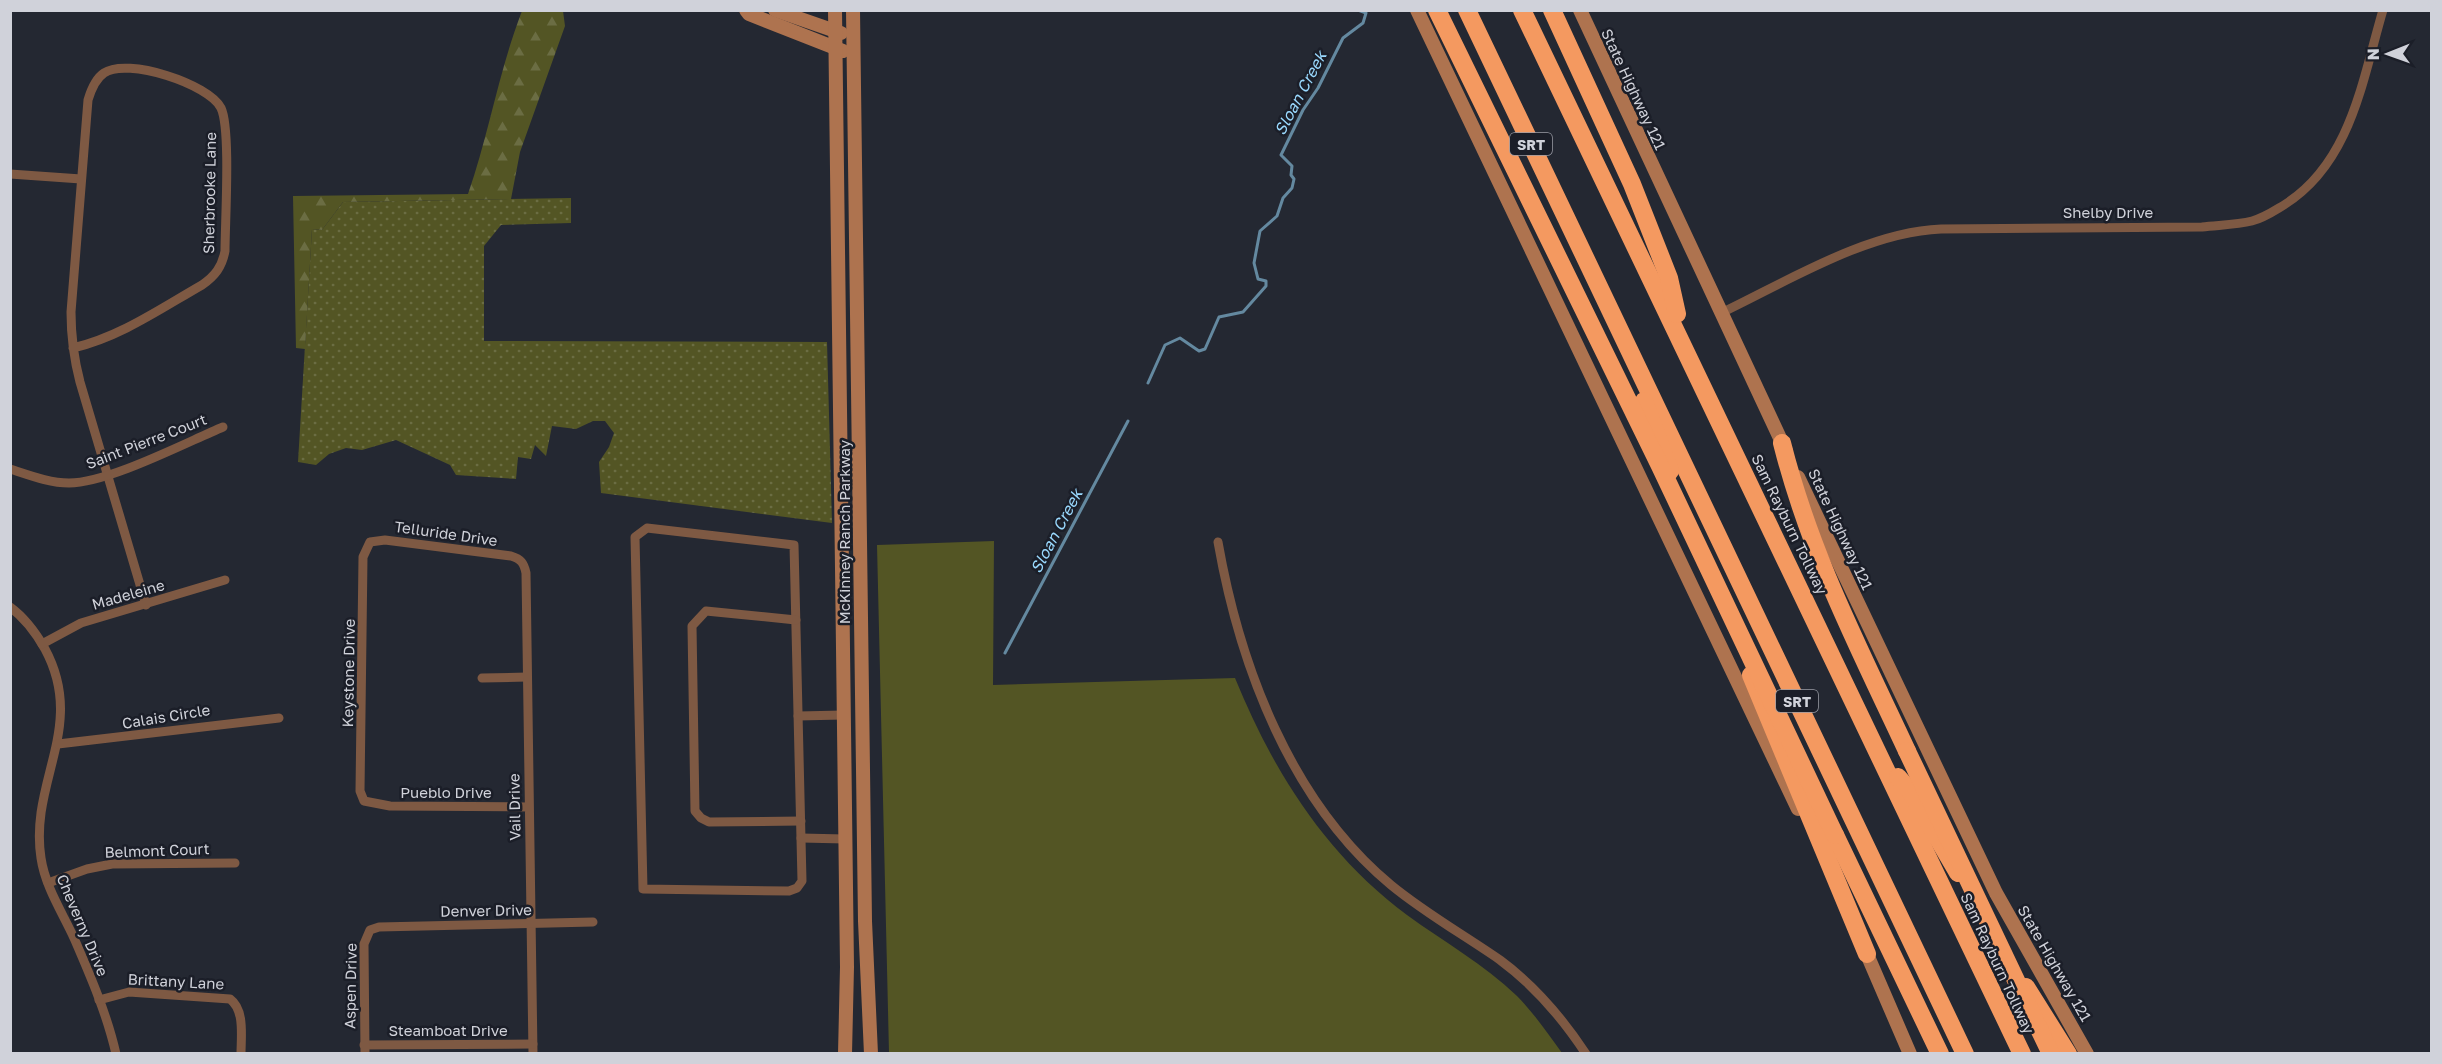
<svg xmlns="http://www.w3.org/2000/svg" width="2442" height="1064" font-family="'Golos Text',sans-serif">
<style>
.grass{fill:url(#grass-dots)}
.forest{fill:url(#forest-firs)}
.garden{fill:#535524}
.lines{fill:none;stroke-linecap:round;stroke-linejoin:round}
.stream{stroke:#6489a0;stroke-width:3}
.street{stroke:#7e5943;stroke-width:9}
.secondary{stroke:#ae734f;stroke-width:14}
.highway{stroke:#f49960;stroke-width:18}
.highway-bridge{stroke:#f49960;stroke-width:18}
.labels{text-anchor:middle;dominant-baseline:central;stroke-width:5;stroke-linejoin:round;paint-order:stroke}
.shield{fill:#1b1e28;stroke:#9a9ca5;stroke-width:1.5}
.shield-label{font-size:14px;font-weight:bold;fill:#d0d2da}
.street-label{font-size:15px;fill:#d0d2da;stroke:#1b1e28}
.water-label{font-size:16px;font-style:italic;fill:#99d8fd;stroke:#1b1e28}
</style>
<defs>
<pattern id="grass-dots" width="8" height="8" patternUnits="userSpaceOnUse" patternTransform="scale(1.5)"><rect width="8" height="8" fill="#535524"/><path d="M2 2h.1M6 6h.1" fill="none" stroke="#6b6d43" stroke-width="1.8" stroke-linecap="round"/></pattern>
<pattern id="forest-firs" width="22" height="20" patternUnits="userSpaceOnUse" patternTransform="scale(1.5)"><rect width="22" height="20" fill="#535524"/><path d="M5 1l3.5 6h-7zM16 11l3.5 6h-7z" fill="#6b6d43"/></pattern>
</defs>
<rect width="100%" height="100%" fill="#242832"/>
<polygon class="grass" points="571,198 571,223 501,225 484,246 484,341 827,342 832,523 601,493 599,462 609,447 614,433 605,421 593,421 576,429 552,426 546,456 535,445 531,459 518,457 516,479 456,475 450,465 396,440 362,450 346,448 329,454 316,465 298,462 312,229 322,230 343,202"/>
<path class="forest" d="M522 11H563L565 26 520 152 511 199 343 202 322 230 312 229 305 349 296 348 293 196 468 194C489 134 499 70 522 11Z"/>
<path class="garden" d="M994 541 993 685 1235 678C1273 771 1325 854 1407 915 1444 942 1484 964 1517 996 1534 1013 1548 1034 1562 1053H889L877 545Z"/>
<g class="lines">
<g class="stream">
<polyline points="1148,383 1165,345 1180,338 1199,351 1205,349 1219,317 1243,312 1266,286 1266,281 1258,279 1254,263 1260,231 1277,216 1283,198 1292,188 1294,179 1291,175 1292,166 1281,155 1303,110 1318,88 1343,38 1363,23 1366,13 1358,10"/>
<polyline points="1005,653 1128,421"/>
</g>
<g class="street">
<polyline points="10,174 81,179"/>
<path d="M1721 313C1788 281 1867 232 1941 229L2202 227C2218 225 2236 225 2252 221 2264 218 2274 211 2284 205 2351 163 2362 81 2383 10"/>
<path d="M73 348C120 337 160 309 202 285 215 276 222 267 225 251 225 222 231 129 221 108 209 84 127 57 104 73 95 79 91 90 88 100L71 312C71 336 74 359 80 382L146 605"/>
<path d="M10 469C29 475 49 483 69 483 108 483 185 443 223 427"/>
<polygon points="647,528 794,545 802,881 797,888 789,891 643,889 635,537"/>
<path d="M1218 542C1240 667 1291 802 1391 885 1425 913 1464 935 1500 960 1534 985 1563 1019 1586 1054"/>
<path d="M10 607C25 618 36 633 45 649 87 727 29 781 41 858 45 886 62 912 74 938 90 975 107 1014 116 1054"/>
<polyline points="796,620 706,611 692,626 695,811 701,818 709,822 801,821"/>
<polyline points="42,644 81,623 225,580"/>
<polyline points="482,678 527,677"/>
<polyline points="798,716 843,715"/>
<polyline points="58,744 279,718"/>
<path d="M529 807 390 806 364 801 360 791 363 557 370 542 385 540 511 556C521 559 524 563 526 573L533 1054"/>
<polyline points="801,838 845,839"/>
<polyline points="48,883 87,869 112,864 235,863"/>
<path d="M99 1000 129 992 230 999C245 1010 241 1036 241 1054"/>
<polyline points="364,1045 533,1044"/>
<polyline points="365,1054 364,944 370,930 379,927 593,922"/>
</g>
<g class="secondary">
<polyline points="746,10 749,14 843,51"/>
<polyline points="775,10 841,33"/>
<polyline points="835,10 847,967 845,1054"/>
<polyline points="853,10 865,921 871,1054"/>
<polyline points="1417,10 1798,809"/>
<polyline points="1580,10 1786,451"/>
<polyline points="1798,477 1996,893 2087,1054"/>
<polyline points="1863,945 1910,1054"/>
</g>
<g class="highway">
<polyline points="1467,10 1965,1054"/>
<polyline points="1522,10 2022,1054"/>
<polyline points="1552,10 1632,184 1669,278 1677,314"/>
<polyline points="1644,401 1670,471"/>
<path d="M1782 443C1810 554 1859 648 1907 751"/>
<polyline points="1751,675 1867,954"/>
<polyline points="1898,777 1910,791 1958,873"/>
<polyline points="1835,835 1940,1054"/>
<polyline points="2026,987 2068,1054"/>
</g>
<g class="highway-bridge">
<polyline points="1437,10 1660,466 1835,835"/>
<polyline points="1907,751 2051,1054"/>
</g>
</g>
<g class="labels">
<g class="shield">
<rect x="1510" y="133" width="42" height="22" rx="4.5"/>
<rect x="1776" y="690" width="42" height="22" rx="4.5"/>
</g>
<g class="shield-label">
<text x="1531" y="144">SRT</text>
<text x="1797" y="701">SRT</text>
</g>
<g class="street-label">
<text transform="translate(1634 89) rotate(65)">State Highway 121</text>
<text transform="translate(209 193) rotate(-89)">Sherbrooke Lane</text>
<text x="2108" y="212">Shelby Drive</text>
<text transform="translate(146 441) rotate(-21)">Saint Pierre Court</text>
<text transform="translate(1790 524) rotate(64)">Sam Rayburn Tollway</text>
<text transform="translate(1841 529) rotate(65)">State Highway 121</text>
<text transform="translate(844 532) rotate(-90)">McKinney Ranch Parkway</text>
<text transform="translate(446 533) rotate(8)">Telluride Drive</text>
<text transform="translate(128 594) rotate(-16)">Madeleine</text>
<text transform="translate(348 673) rotate(-89)">Keystone Drive</text>
<text transform="translate(166 716) rotate(-9)">Calais Circle</text>
<text x="446" y="792">Pueblo Drive</text>
<text transform="translate(514 807) rotate(-91)">Vail Drive</text>
<text transform="translate(157 850) rotate(-2)">Belmont Court</text>
<text transform="translate(486 910) rotate(-1)">Denver Drive</text>
<text transform="translate(83 925) rotate(67)">Cheverny Drive</text>
<text transform="translate(1998 963) rotate(65)">Sam Rayburn Tollway</text>
<text transform="translate(2055 963) rotate(60)">State Highway 121</text>
<text transform="translate(176 981) rotate(3)">Brittany Lane</text>
<text transform="translate(350 986) rotate(-89)">Aspen Drive</text>
<text x="448" y="1030">Steamboat Drive</text>
</g>
<g class="water-label">
<text transform="translate(1300 93) rotate(-62)">Sloan Creek</text>
<text transform="translate(1056 531) rotate(-62)">Sloan Creek</text>
</g>
</g>
<rect width="2442" height="1064" fill="none" stroke="#d0d2da" stroke-width="24"/>
<g transform="translate(2388 54) rotate(269)" stroke="#1b1e28" stroke-width="4.5" paint-order="stroke">
<path d="M0-4.5L10 22L0 15L-10 22Z" fill="#d0d2da"/>
<text y="-9" font-size="16" font-weight="bold" text-anchor="middle" fill="#d0d2da">N</text>
</g>
</svg>
